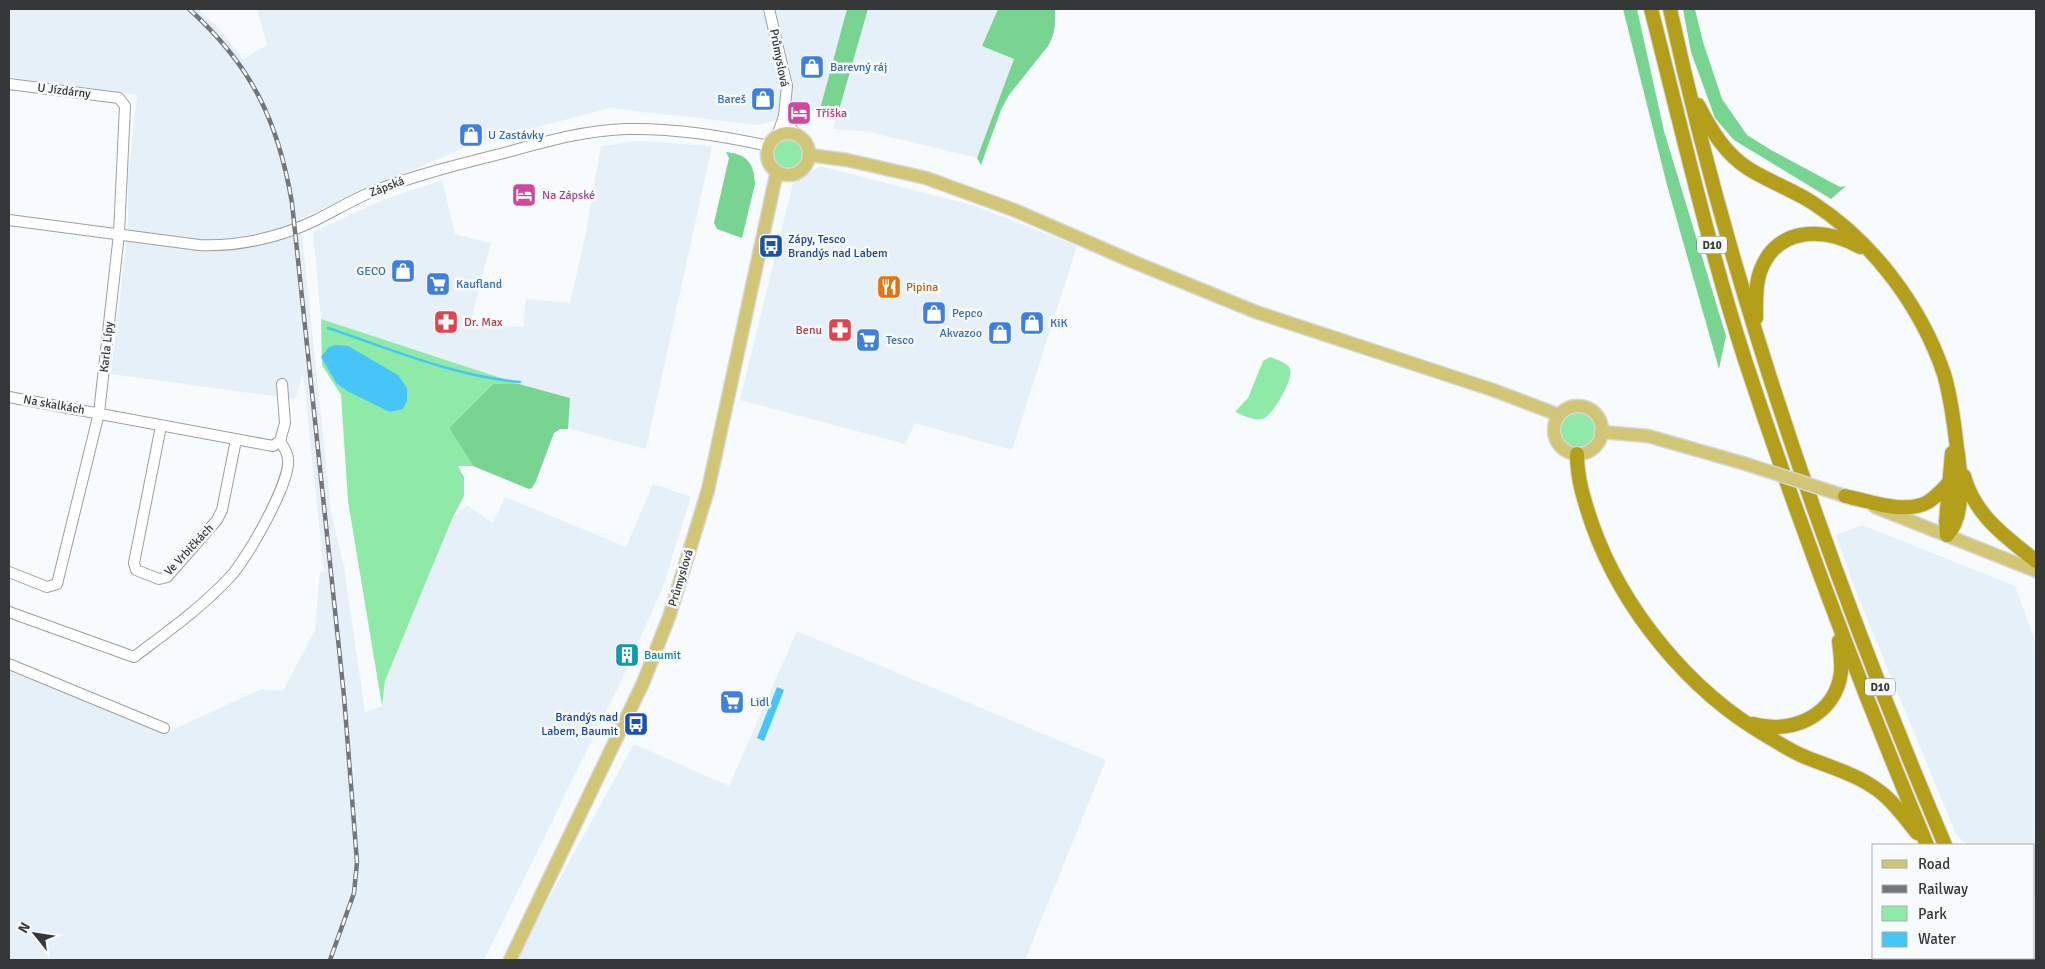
<svg xmlns="http://www.w3.org/2000/svg" width="2045" height="969" font-family="Signika,sans-serif">
<style>
.built{fill:#e6f0f9}
.green{fill:#8feaa7}
.forest{fill:#78d491}
.water{fill:#45c6f7}
.lines{fill:none;stroke-linecap:round;stroke-linejoin:round}
.stream{stroke:#45c6f7;stroke-width:2.5}
.minor-casing{stroke:#9c9fa2;stroke-width:12}
.major-casing{stroke:#d7d7d7;stroke-width:15}
.highway-casing{stroke:#d7d7d7;stroke-width:16}
.minor{stroke:#fff;stroke-width:10}
.major{stroke:#d1c576;stroke-width:12}
.highway{stroke:#b39f1a;stroke-width:14}
.rail-casing{stroke:#747778;stroke-width:4.5}
.rail{stroke:#f7fbfe;stroke-width:2.5;stroke-dasharray:8;stroke-linecap:butt}
.major-bridge-casing{stroke:#d7d7d7;stroke-width:15;stroke-linecap:butt}
.major-bridge{stroke:#d1c576;stroke-width:12}
.labels{text-anchor:middle;dominant-baseline:central;stroke-width:5;stroke-linejoin:round;paint-order:stroke}
.shield{fill:#f7fbfe;stroke:#6f7273;stroke-width:1}
.shield-label{font-size:11px;font-weight:bold;fill:#353738}
.street-label{font-size:12px;fill:#353738;stroke:#f7fbfe}
.shop-label{font-size:12px;fill:#366cbe;stroke:#f7fbfe;text-anchor:start}
.hotel-label{font-size:12px;fill:#b23c85;stroke:#f7fbfe;text-anchor:start}
.transit-label{font-size:12px;fill:#164399;stroke:#f7fbfe;text-anchor:start}
.food-label{font-size:12px;fill:#c56008;stroke:#f7fbfe;text-anchor:start}
.health-label{font-size:12px;fill:#be3a42;stroke:#f7fbfe;text-anchor:start}
.culture-label{font-size:12px;fill:#0d838f;stroke:#f7fbfe;text-anchor:start}
</style>
<rect width="100%" height="100%" fill="#f7fbfe"/>
<g class="built">
<polygon points="9,9 198,9 222,32 243,59 267,45 257,9 847,9 820,109 758,125 610,108 473,144 304,217 300,217 331,512 344,567 365,712 382,706 385,681 452,519 467,505 493,523 505,497 626,547 653,484 691,497 663,587 623,677 484,960 9,960 9,671 168,732 261,689 283,691 315,630 320,572 324,571 303,374 295,399 111,374 128,227 128,176 137,95 9,77"/>
<polygon points="868,9 998,9 982,46 1014,59 977,158 870,132 833,129"/>
<polygon points="639,141 712,146 646,449 567,428 570,398 519,384 321,319 313,232 385,199 442,180 455,234 491,243 470,324 523,327 526,299 570,303 585,237 601,146"/>
<polygon points="820,166 975,206 1077,246 1012,450 915,423 905,444 740,400 793,183"/>
<polygon points="1862,525 2015,586 2036,644 2036,894 2034,897 2034,845 1967,845 1956,834 1854,587 1836,535"/>
<polygon points="797,631 1106,760 1025,960 515,960 634,744 729,786"/>
</g>
<g class="green">
<circle cx="787" cy="154" r="16"/>
<polygon points="321,319 519,384 493,384 449,428 473,466 458,466 464,477 464,496 452,519 385,681 382,706 348,501 341,395 322,365"/>
<path d="M1270 357C1277 360 1287 362 1290 369 1294 379 1272 417 1262 419 1253 421 1243 415 1235 412L1248 398 1263 361Z"/>
<circle cx="1578" cy="430" r="18"/>
</g>
<g class="forest">
<polygon points="847,9 868,9 839,110 820,109"/>
<path d="M998 9H1055C1055 23 1056 33 1048 46L1009 95 1001 110 981 165 977 158 1014 59 982 46Z"/>
<polygon points="1623,9 1637,9 1664,131 1726,336 1719,369 1667,185"/>
<polygon points="1683,9 1695,9 1703,42 1722,99 1747,135 1771,150 1840,187 1846,186 1831,199 1734,140 1715,118 1691,52"/>
<path d="M726 152C747 154 754 163 755 184L742 238 717 229 714 223 729 158Z"/>
<polygon points="493,384 519,384 570,398 568,429 560,429 554,433 536,481 532,488 529,489 473,466 449,428"/>
</g>
<g class="water">
<polygon points="336,345 348,346 398,375 407,388 407,401 403,409 390,412 349,392 337,384 321,357 329,347"/>
<polygon points="777,687 784,690 764,741 757,738"/>
</g>
<g class="lines">
<path class="stream" d="M328 328C391 349 453 376 520 382"/>
<defs>
<g id="minor">
<polyline points="769,9 787,86 784,116 777,136"/>
<polyline points="9,84 119,98 125,106 119,234 99,413 57,584 47,587 9,572"/>
<polyline points="784,116 795,134"/>
<path d="M9 220 199 245C238 247 281 237 316 220 336 210 354 199 374 191 416 175 460 164 504 153 544 142 585 130 627 129 675 128 722 136 769 146"/>
<polyline points="9,397 273,446 280,441 285,423 282,384"/>
<polyline points="161,426 134,563 136,570 159,579 167,577 217,520 222,510 236,440"/>
<path d="M9 612 134 657C167 632 201 608 229 578 246 561 291 482 288 459 288 453 283 446 280 441"/>
<polyline points="9,664 164,728"/>
</g>
<g id="major">
<circle cx="788" cy="154" r="21"/>
<polyline points="809,155 847,160 926,178 1014,210 1129,260 1256,312 1493,390 1559,415"/>
<circle cx="1578" cy="430" r="24"/>
<polyline points="1601,432 1648,436 1746,464"/>
<polyline points="1823,489 1854,499"/>
<polyline points="1875,507 2036,571"/>
<polyline points="510,960 643,683 669,617 708,490 777,171"/>
</g>
<g id="highway">
<path d="M1651 9C1681 126 1708 245 1745 360 1799 524 1860 686 1927 845"/>
<path d="M1670 9C1733 296 1830 575 1945 845"/>
<path d="M1698 105C1711 130 1725 154 1749 169 1770 182 1793 190 1813 203 1873 242 1921 306 1944 374 1951 398 1954 423 1957 448 1961 473 1966 516 1947 535"/>
<path d="M1756 318C1756 303 1755 286 1760 272 1776 226 1824 227 1860 247"/>
<path d="M1577 454C1577 479 1584 500 1592 524 1622 609 1689 691 1767 736 1779 743 1791 751 1803 756 1829 767 1857 774 1879 791 1894 802 1905 818 1917 833"/>
<path d="M1964 476C1975 516 2006 537 2036 561"/>
<path d="M1845 496C1869 501 1905 515 1928 502 1936 497 1942 490 1948 484"/>
<polyline points="1947,535 1946,521 1952,453"/>
<path d="M1753 724C1792 735 1836 715 1841 672 1842 662 1840 651 1839 641"/>
<polyline points="1978,958 1980,960"/>
<polyline points="1997,958 1998,960"/>
</g>
</defs>
<use href="#minor" class="minor-casing"/>
<use href="#major" class="major-casing"/>
<use href="#highway" class="highway-casing"/>
<use href="#minor" class="minor"/>
<use href="#major" class="major"/>
<use href="#highway" class="highway"/>
<defs>
<path id="rail" d="M189 9C251 65 278 120 292 203L344 696 357 862 354 893 330 960"/>
</defs>
<use href="#rail" class="rail-casing"/>
<use href="#rail" class="rail"/>
<defs>
<polyline id="major-bridge" points="1746,464 1823,489"/>
</defs>
<use href="#major-bridge" class="major-bridge-casing"/>
<use href="#major-bridge" class="major-bridge"/>
</g>
<defs>
<symbol id="shop-square" viewBox="-11 -11 22 22"><rect x="-9" y="-9" width="18" height="18" rx="4" fill="#3f7fe0" stroke="#f7fbfe"/><path d="M-5-2.5h2.3a2.7 3.5 0 0 1 5.4 0H5L5.5 6h-11ZM-1.5-2.5h3a1.5 2.3 0 0 0-3 0Z" fill="#fff"/></symbol>
<symbol id="hotel-square" viewBox="-11 -11 22 22"><rect x="-9" y="-9" width="18" height="18" rx="4" fill="#d1479c" stroke="#f7fbfe"/><path d="M-6-4.5h1.5V1H6V5H4.5V3h-9V5H-6ZM-4 0a1.8 1.8 0 1 1 3.6 0ZM.5 0V-2.5h3Q6-2.5 6 0Z" fill="#fff"/></symbol>
<symbol id="bus-square" viewBox="-11 -11 22 22"><rect x="-9" y="-9" width="18" height="18" rx="4" fill="#1a4fb4" stroke="#f7fbfe"/><path d="M-5-6H5V4H4V6H2V4H-2V6H-4V4H-5ZM-3.5-4V0h7V-4ZM-3.5 1.2v1.5H-2V1.2ZM2 1.2v1.5H3.5V1.2Z" fill="#fff"/></symbol>
<symbol id="supermarket-square" viewBox="-11 -11 22 22"><rect x="-9" y="-9" width="18" height="18" rx="4" fill="#3f7fe0" stroke="#f7fbfe"/><path d="M-6-5.5h2.5l.6 2H6L4.5 2H-2.5L-4.4-4H-6ZM-1.5 3.2a1.3 1.3 0 1 0 .1 0ZM3 3.2a1.3 1.3 0 1 0 .1 0Z" fill="#fff"/></symbol>
<symbol id="restaurant-square" viewBox="-11 -11 22 22"><rect x="-9" y="-9" width="18" height="18" rx="4" fill="#e8710a" stroke="#f7fbfe"/><path d="M-5-6h1v4h1v-4h1v4h1v-4h1v5L-1.5 .5V6h-2V.5L-5-1ZM5-6V6H3V1.5H1.5Q1.5-4 5-6Z" fill="#fff"/></symbol>
<symbol id="pharmacy-square" viewBox="-11 -11 22 22"><rect x="-9" y="-9" width="18" height="18" rx="4" fill="#e0444e" stroke="#f7fbfe"/><path d="M-2-6h4v4h4v4h-4v4h-4v-4h-4v-4h4Z" fill="#fff"/></symbol>
<symbol id="building-square" viewBox="-11 -11 22 22"><rect x="-9" y="-9" width="18" height="18" rx="4" fill="#0f9aa8" stroke="#f7fbfe"/><path d="M-4-6H4V6H1V3H-1V6H-4ZM-2.5-4.3h1.7v1.8h-1.7ZM.8-4.3h1.7v1.8H.8ZM-2.5-1h1.7V.8h-1.7ZM.8-1h1.7V.8H.8Z" fill="#fff"/></symbol>
</defs>
<g fill-rule="evenodd">
<use href="#shop-square" x="798" y="53" width="28" height="28"/>
<use href="#shop-square" x="749" y="85" width="28" height="28"/>
<use href="#hotel-square" x="785" y="99" width="28" height="28"/>
<use href="#shop-square" x="457" y="121" width="28" height="28"/>
<use href="#hotel-square" x="510" y="181" width="28" height="28"/>
<use href="#bus-square" x="757" y="232" width="28" height="28"/>
<use href="#shop-square" x="389" y="257" width="28" height="28"/>
<use href="#supermarket-square" x="424" y="270" width="28" height="28"/>
<use href="#restaurant-square" x="875" y="273" width="28" height="28"/>
<use href="#shop-square" x="920" y="299" width="28" height="28"/>
<use href="#pharmacy-square" x="432" y="308" width="28" height="28"/>
<use href="#shop-square" x="1018" y="309" width="28" height="28"/>
<use href="#pharmacy-square" x="826" y="316" width="28" height="28"/>
<use href="#shop-square" x="986" y="319" width="28" height="28"/>
<use href="#supermarket-square" x="854" y="326" width="28" height="28"/>
<use href="#building-square" x="613" y="641" width="28" height="28"/>
<use href="#supermarket-square" x="718" y="688" width="28" height="28"/>
<use href="#bus-square" x="622" y="710" width="28" height="28"/>
</g>
<g class="labels">
<g class="shield">
<rect x="1697" y="236.5" width="30" height="17" rx="4"/>
<rect x="1865" y="678.5" width="30" height="17" rx="4"/>
</g>
<g class="shield-label">
<text x="1712" y="245">D10</text>
<text x="1880" y="687">D10</text>
</g>
<g class="street-label">
<text transform="translate(779 58) rotate(79)">Průmyslová</text>
<text transform="translate(64 91) rotate(7)">U Jízdárny</text>
<text transform="translate(387 187) rotate(-21)">Zápská</text>
<text transform="translate(107 347) rotate(-84)">Karla Lípy</text>
<text transform="translate(54 405) rotate(10)">Na skalkách</text>
<text transform="translate(189 550) rotate(-47)">Ve Vrbičkách</text>
<text transform="translate(681 578) rotate(-73)">Průmyslová</text>
</g>
<g class="shop-label">
<text x="830" y="67">Barevný ráj</text>
<text x="746" y="99" text-anchor="end">Bareš</text>
<text x="488" y="135">U Zastávky</text>
<text x="386" y="271" text-anchor="end">GECO</text>
<text x="456" y="284">Kaufland</text>
<text x="952" y="313">Pepco</text>
<text x="1050" y="323">KiK</text>
<text x="982" y="333" text-anchor="end">Akvazoo</text>
<text x="886" y="340">Tesco</text>
<text x="750" y="702">Lidl</text>
</g>
<g class="hotel-label">
<text x="816" y="113">Tříška</text>
<text x="542" y="195">Na Zápské</text>
</g>
<g class="transit-label">
<text x="788" y="239">Zápy, Tesco<tspan x="788" dy="14">Brandýs nad Labem</tspan></text>
<text x="618" y="717" text-anchor="end">Brandýs nad<tspan x="618" dy="14">Labem, Baumit</tspan></text>
</g>
<g class="food-label">
<text x="906" y="287">Pipina</text>
</g>
<g class="health-label">
<text x="464" y="322">Dr. Max</text>
<text x="822" y="330" text-anchor="end">Benu</text>
</g>
<g class="culture-label">
<text x="644" y="655">Baumit</text>
</g>
</g>
<rect width="2045" height="969" fill="none" stroke="#353738" stroke-width="20"/>
<rect x="1872" y="844" width="162" height="115" fill="#f7fbfe" stroke="#a9adaf"/>
<rect x="1882" y="860" width="25" height="8" fill="#d1c576" stroke="#a9adaf"/>
<text x="1918" y="869" font-size="15" fill="#353738">Road</text>
<rect x="1882" y="885" width="25" height="8" fill="#747778" stroke="#a9adaf"/>
<text x="1918" y="894" font-size="15" fill="#353738">Railway</text>
<rect x="1882" y="906" width="25" height="15" fill="#8feaa7" stroke="#a9adaf"/>
<text x="1918" y="919" font-size="15" fill="#353738">Park</text>
<rect x="1882" y="932" width="25" height="15" fill="#45c6f7" stroke="#a9adaf"/>
<text x="1918" y="944" font-size="15" fill="#353738">Water</text>
<g transform="translate(35 934) rotate(300)" stroke="#f7fbfe" stroke-width="4" paint-order="stroke">
<path d="M0-4L9 19L0 12L-9 19Z" fill="#353738"/>
<text y="-8" font-size="14" font-weight="bold" text-anchor="middle" fill="#353738">N</text>
</g>
</svg>
